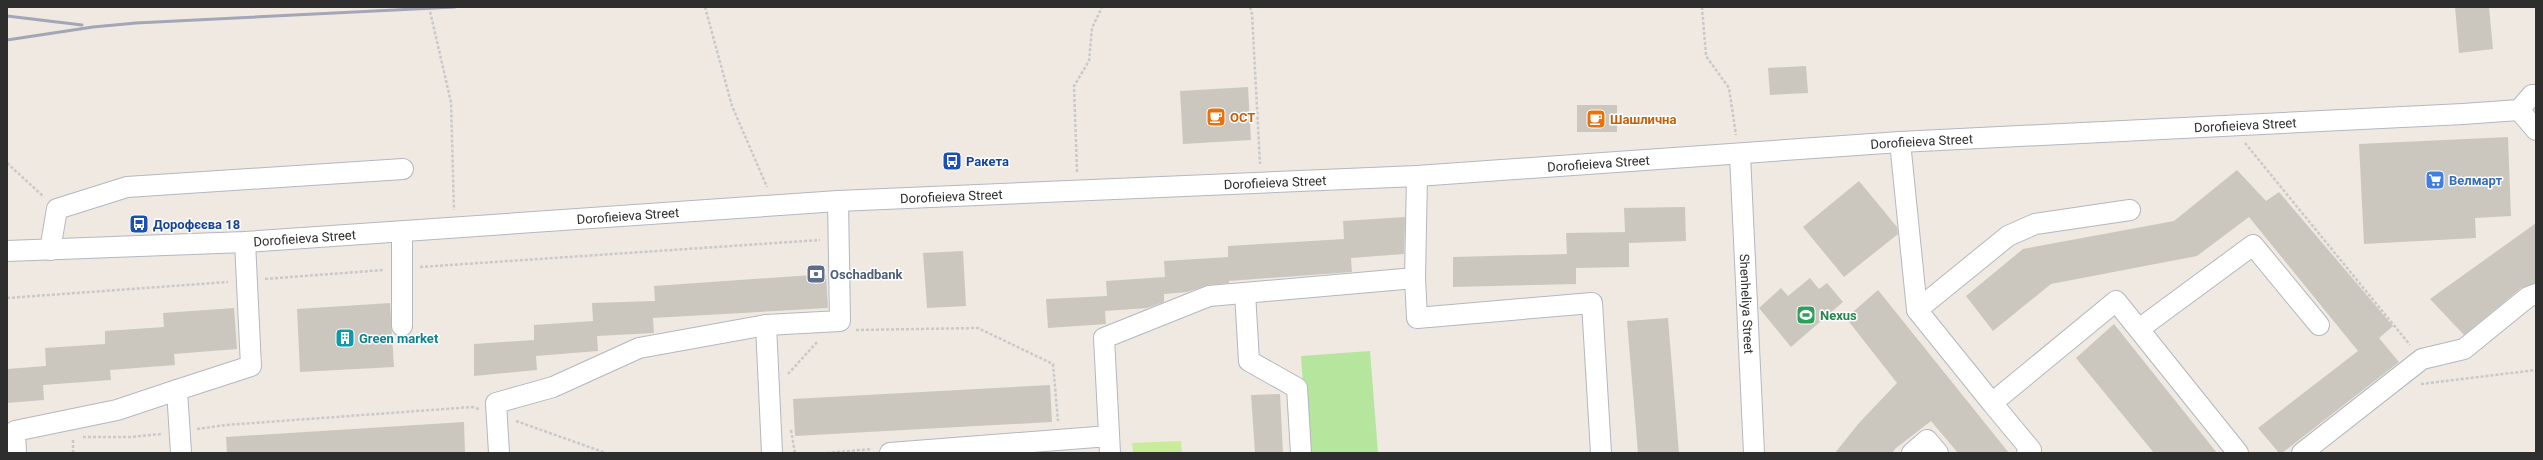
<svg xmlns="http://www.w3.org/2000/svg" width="2543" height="460" font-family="Roboto,sans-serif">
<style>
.green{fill:#b6e59e}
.pitch{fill:#c9ec9a}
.building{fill:#cbc7bf}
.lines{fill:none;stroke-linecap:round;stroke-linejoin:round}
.minor-casing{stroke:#b4b7c1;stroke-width:22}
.path{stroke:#c9c9c9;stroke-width:2.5;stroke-dasharray:3 2;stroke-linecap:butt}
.minor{stroke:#fff;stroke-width:20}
.rail{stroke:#a3a6b8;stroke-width:3}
.labels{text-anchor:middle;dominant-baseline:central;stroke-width:3;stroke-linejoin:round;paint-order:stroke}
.food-label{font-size:13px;font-weight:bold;fill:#c56008;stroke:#fff;text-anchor:start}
.street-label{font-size:13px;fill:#2e2e2e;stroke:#fff}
.transit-label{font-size:13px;font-weight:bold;fill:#164399;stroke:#fff;text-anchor:start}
.shop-label{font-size:13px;font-weight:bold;fill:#366cbe;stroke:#fff;text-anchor:start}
.service-label{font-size:13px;font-weight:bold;fill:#4e5e75;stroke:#fff;text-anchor:start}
.leisure-label{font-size:13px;font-weight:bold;fill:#27864d;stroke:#fff;text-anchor:start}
.culture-label{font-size:13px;font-weight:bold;fill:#0d838f;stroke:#fff;text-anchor:start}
</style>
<rect width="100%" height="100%" fill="#efe9e1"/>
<polygon class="green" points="1370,351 1378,453 1308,453 1301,356"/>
<polygon class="pitch" points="1181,441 1182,453 1133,453 1132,443"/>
<g class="building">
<polygon points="2455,7 2489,7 2493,49 2459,53"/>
<polygon points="1806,66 1808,93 1770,95 1768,68"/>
<polygon points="1248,87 1251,140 1183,144 1180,91"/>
<rect x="1577" y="105" width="40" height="27"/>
<polygon points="2508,137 2511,216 2475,218 2476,238 2364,244 2359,144"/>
<polygon points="2237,170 2266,201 2279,192 2393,326 2379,338 2399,362 2282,453 2279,453 2258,428 2358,351 2249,217 2197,256 2051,284 1993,331 1966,296 2023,249 2174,221"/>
<polygon points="1859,181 1897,227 1898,234 1844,277 1803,227"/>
<polygon points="1685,207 1686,241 1629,243 1629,267 1576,268 1576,284 1453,287 1453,257 1567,254 1566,233 1625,232 1624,208"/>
<polygon points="1405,217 1404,254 1351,258 1352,272 1229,281 1229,283 1208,285 1187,292 1164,294 1164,302 1147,308 1105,311 1106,324 1048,328 1046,299 1107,296 1106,281 1165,277 1164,261 1228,257 1228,246 1344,239 1343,221"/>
<polygon points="2536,223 2536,283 2521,288 2464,335 2430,299"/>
<polygon points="963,251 966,306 927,308 923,253"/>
<polygon points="826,274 828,308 653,318 654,333 597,336 598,351 536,356 537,370 474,376 474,344 534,340 534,325 593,321 592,303 655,301 654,286"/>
<polygon points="1810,278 1819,289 1827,283 1843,302 1791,347 1759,308 1781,288 1788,296"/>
<polygon points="1878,290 2009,453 1958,453 1931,421 1896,448 1892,453 1835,453 1859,423 1897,383 1846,318"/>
<polygon points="390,303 394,367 300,372 297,309"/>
<polygon points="234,308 237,349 174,354 175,365 110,370 111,380 43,385 44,400 7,403 7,369 46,366 45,348 105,344 105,331 164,327 163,313"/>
<polygon points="1668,318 1679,453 1638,453 1627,321"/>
<polygon points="2114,324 2217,453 2154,453 2076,358"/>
<polygon points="1050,385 1052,422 795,436 793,399"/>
<polygon points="1280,394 1283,453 1255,453 1251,395"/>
<polygon points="464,422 465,453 227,453 226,437"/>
</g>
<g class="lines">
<defs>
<g id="minor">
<polyline points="2519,110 2536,130"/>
<polyline points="1900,142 1917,310"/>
<path id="s1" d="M1740 155 1754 453"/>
<polyline points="402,233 402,326"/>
<polyline points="50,250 57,209 127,187 403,169"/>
<path id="s2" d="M7 251 245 242 838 201 1417 176 1900 142 2463 114 2519 110 2532 95H2536"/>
<polyline points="1415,278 1417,318 1592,303 1601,453"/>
<polyline points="1245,293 1249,361 1297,388 1301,453"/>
<polyline points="2139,329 2253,245 2319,325"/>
<polyline points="1992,403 1917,310 2008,236 2035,224 2130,210"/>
<polyline points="16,453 15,431 117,410 177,390"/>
<polyline points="181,453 177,390 251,366 245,242"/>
<polyline points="499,453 496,403 553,387 639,348 766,325"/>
<polyline points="772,453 766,325 840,321 838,201"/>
<polyline points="890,453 1109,436"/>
<polyline points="1110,453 1104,338 1209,296 1415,278 1417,176"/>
<polyline points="1912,453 1927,440 1938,453"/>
<polyline points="2027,453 2031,450 1992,403 2116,301 2238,453"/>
<polyline points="2302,453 2422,359 2464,349 2528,297 2536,294"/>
</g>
</defs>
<use href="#minor" class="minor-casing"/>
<g class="path">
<polyline points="429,7 451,102 454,210"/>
<polyline points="705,7 732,106 767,187"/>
<polyline points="1250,7 1252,14 1260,164"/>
<polyline points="1702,7 1706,56 1729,88 1736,135"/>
<polyline points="2245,143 2410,345"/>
<polyline points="7,163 44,197"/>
<polyline points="1077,172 1074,86 1089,61 1092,28 1102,7"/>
<polyline points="420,267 820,240"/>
<polyline points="265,279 383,270"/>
<polyline points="7,298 228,282"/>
<polyline points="856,330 978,328 1053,364 1058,421"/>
<polyline points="788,374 818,341"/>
<polyline points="2421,384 2536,370"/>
<polyline points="516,421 606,453"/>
<polyline points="197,429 226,425 472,407 479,409"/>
<polyline points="791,430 795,453"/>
<polyline points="83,437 130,437 162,434"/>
<polyline points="73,453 73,438"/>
<polyline points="827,453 872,449"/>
</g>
<use href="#minor" class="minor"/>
<g class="rail">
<polyline points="7,16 82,25"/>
<polyline points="7,40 93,27 136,23 455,7"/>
</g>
</g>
<defs>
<symbol id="cafe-square" viewBox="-11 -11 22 22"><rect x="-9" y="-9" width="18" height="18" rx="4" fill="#e8710a" stroke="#fff"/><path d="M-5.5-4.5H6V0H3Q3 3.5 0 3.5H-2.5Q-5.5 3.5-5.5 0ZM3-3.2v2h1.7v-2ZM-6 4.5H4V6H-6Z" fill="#fff"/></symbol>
<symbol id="bus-square" viewBox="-11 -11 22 22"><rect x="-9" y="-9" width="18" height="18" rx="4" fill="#1a4fb4" stroke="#fff"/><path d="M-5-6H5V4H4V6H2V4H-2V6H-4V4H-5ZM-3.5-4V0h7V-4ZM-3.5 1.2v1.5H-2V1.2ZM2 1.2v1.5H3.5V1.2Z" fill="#fff"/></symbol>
<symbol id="supermarket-square" viewBox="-11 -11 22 22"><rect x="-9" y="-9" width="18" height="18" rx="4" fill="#3f7fe0" stroke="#fff"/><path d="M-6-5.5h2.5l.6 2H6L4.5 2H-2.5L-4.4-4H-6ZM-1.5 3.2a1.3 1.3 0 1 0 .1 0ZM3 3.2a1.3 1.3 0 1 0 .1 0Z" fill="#fff"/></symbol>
<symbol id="bank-square" viewBox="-11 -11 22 22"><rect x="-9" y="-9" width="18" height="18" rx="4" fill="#5c6f8a" stroke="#fff"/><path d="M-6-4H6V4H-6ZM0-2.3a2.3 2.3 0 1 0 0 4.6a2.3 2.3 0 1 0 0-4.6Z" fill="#fff"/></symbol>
<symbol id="stadium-square" viewBox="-11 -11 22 22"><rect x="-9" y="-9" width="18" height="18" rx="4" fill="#2e9e5b" stroke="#fff"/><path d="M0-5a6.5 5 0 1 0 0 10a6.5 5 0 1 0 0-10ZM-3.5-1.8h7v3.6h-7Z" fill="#fff"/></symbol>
<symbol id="building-square" viewBox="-11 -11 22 22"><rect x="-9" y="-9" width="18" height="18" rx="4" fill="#0f9aa8" stroke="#fff"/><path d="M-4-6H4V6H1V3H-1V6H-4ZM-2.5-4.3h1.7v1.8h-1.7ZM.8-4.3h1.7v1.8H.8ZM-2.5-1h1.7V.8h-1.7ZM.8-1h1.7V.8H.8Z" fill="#fff"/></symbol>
</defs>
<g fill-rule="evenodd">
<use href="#cafe-square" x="1205" y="106" width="22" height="22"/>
<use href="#cafe-square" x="1585" y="108" width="22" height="22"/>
<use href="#bus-square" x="941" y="150" width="22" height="22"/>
<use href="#supermarket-square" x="2424" y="169" width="22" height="22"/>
<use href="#bus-square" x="128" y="213" width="22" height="22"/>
<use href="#bank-square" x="805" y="263" width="22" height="22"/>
<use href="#stadium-square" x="1795" y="304" width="22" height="22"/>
<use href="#building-square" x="334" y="327" width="22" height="22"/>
</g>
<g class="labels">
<g class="food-label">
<text x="1230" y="117">ОСТ</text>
<text x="1610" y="119">Шашлична</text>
</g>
<g class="street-label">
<text stroke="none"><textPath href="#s2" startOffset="2242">Dorofieieva Street</textPath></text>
<text stroke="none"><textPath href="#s2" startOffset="1918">Dorofieieva Street</textPath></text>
<text stroke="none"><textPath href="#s2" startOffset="1594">Dorofieieva Street</textPath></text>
<text stroke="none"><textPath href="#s2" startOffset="1270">Dorofieieva Street</textPath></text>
<text stroke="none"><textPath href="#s2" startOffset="946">Dorofieieva Street</textPath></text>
<text stroke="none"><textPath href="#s2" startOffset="622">Dorofieieva Street</textPath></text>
<text stroke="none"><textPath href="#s2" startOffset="298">Dorofieieva Street</textPath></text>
<text stroke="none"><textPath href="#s1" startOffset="149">Shenheliya Street</textPath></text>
</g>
<g class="transit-label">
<text x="966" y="161">Ракета</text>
<text x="153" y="224">Дорофєєва 18</text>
</g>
<g class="shop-label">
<text x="2449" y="180">Велмарт</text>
</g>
<g class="service-label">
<text x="830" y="274">Oschadbank</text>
</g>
<g class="leisure-label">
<text x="1820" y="315">Nexus</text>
</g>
<g class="culture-label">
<text x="359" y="338">Green market</text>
</g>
</g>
<rect width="2543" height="460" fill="none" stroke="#2e2e2e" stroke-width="16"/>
</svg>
